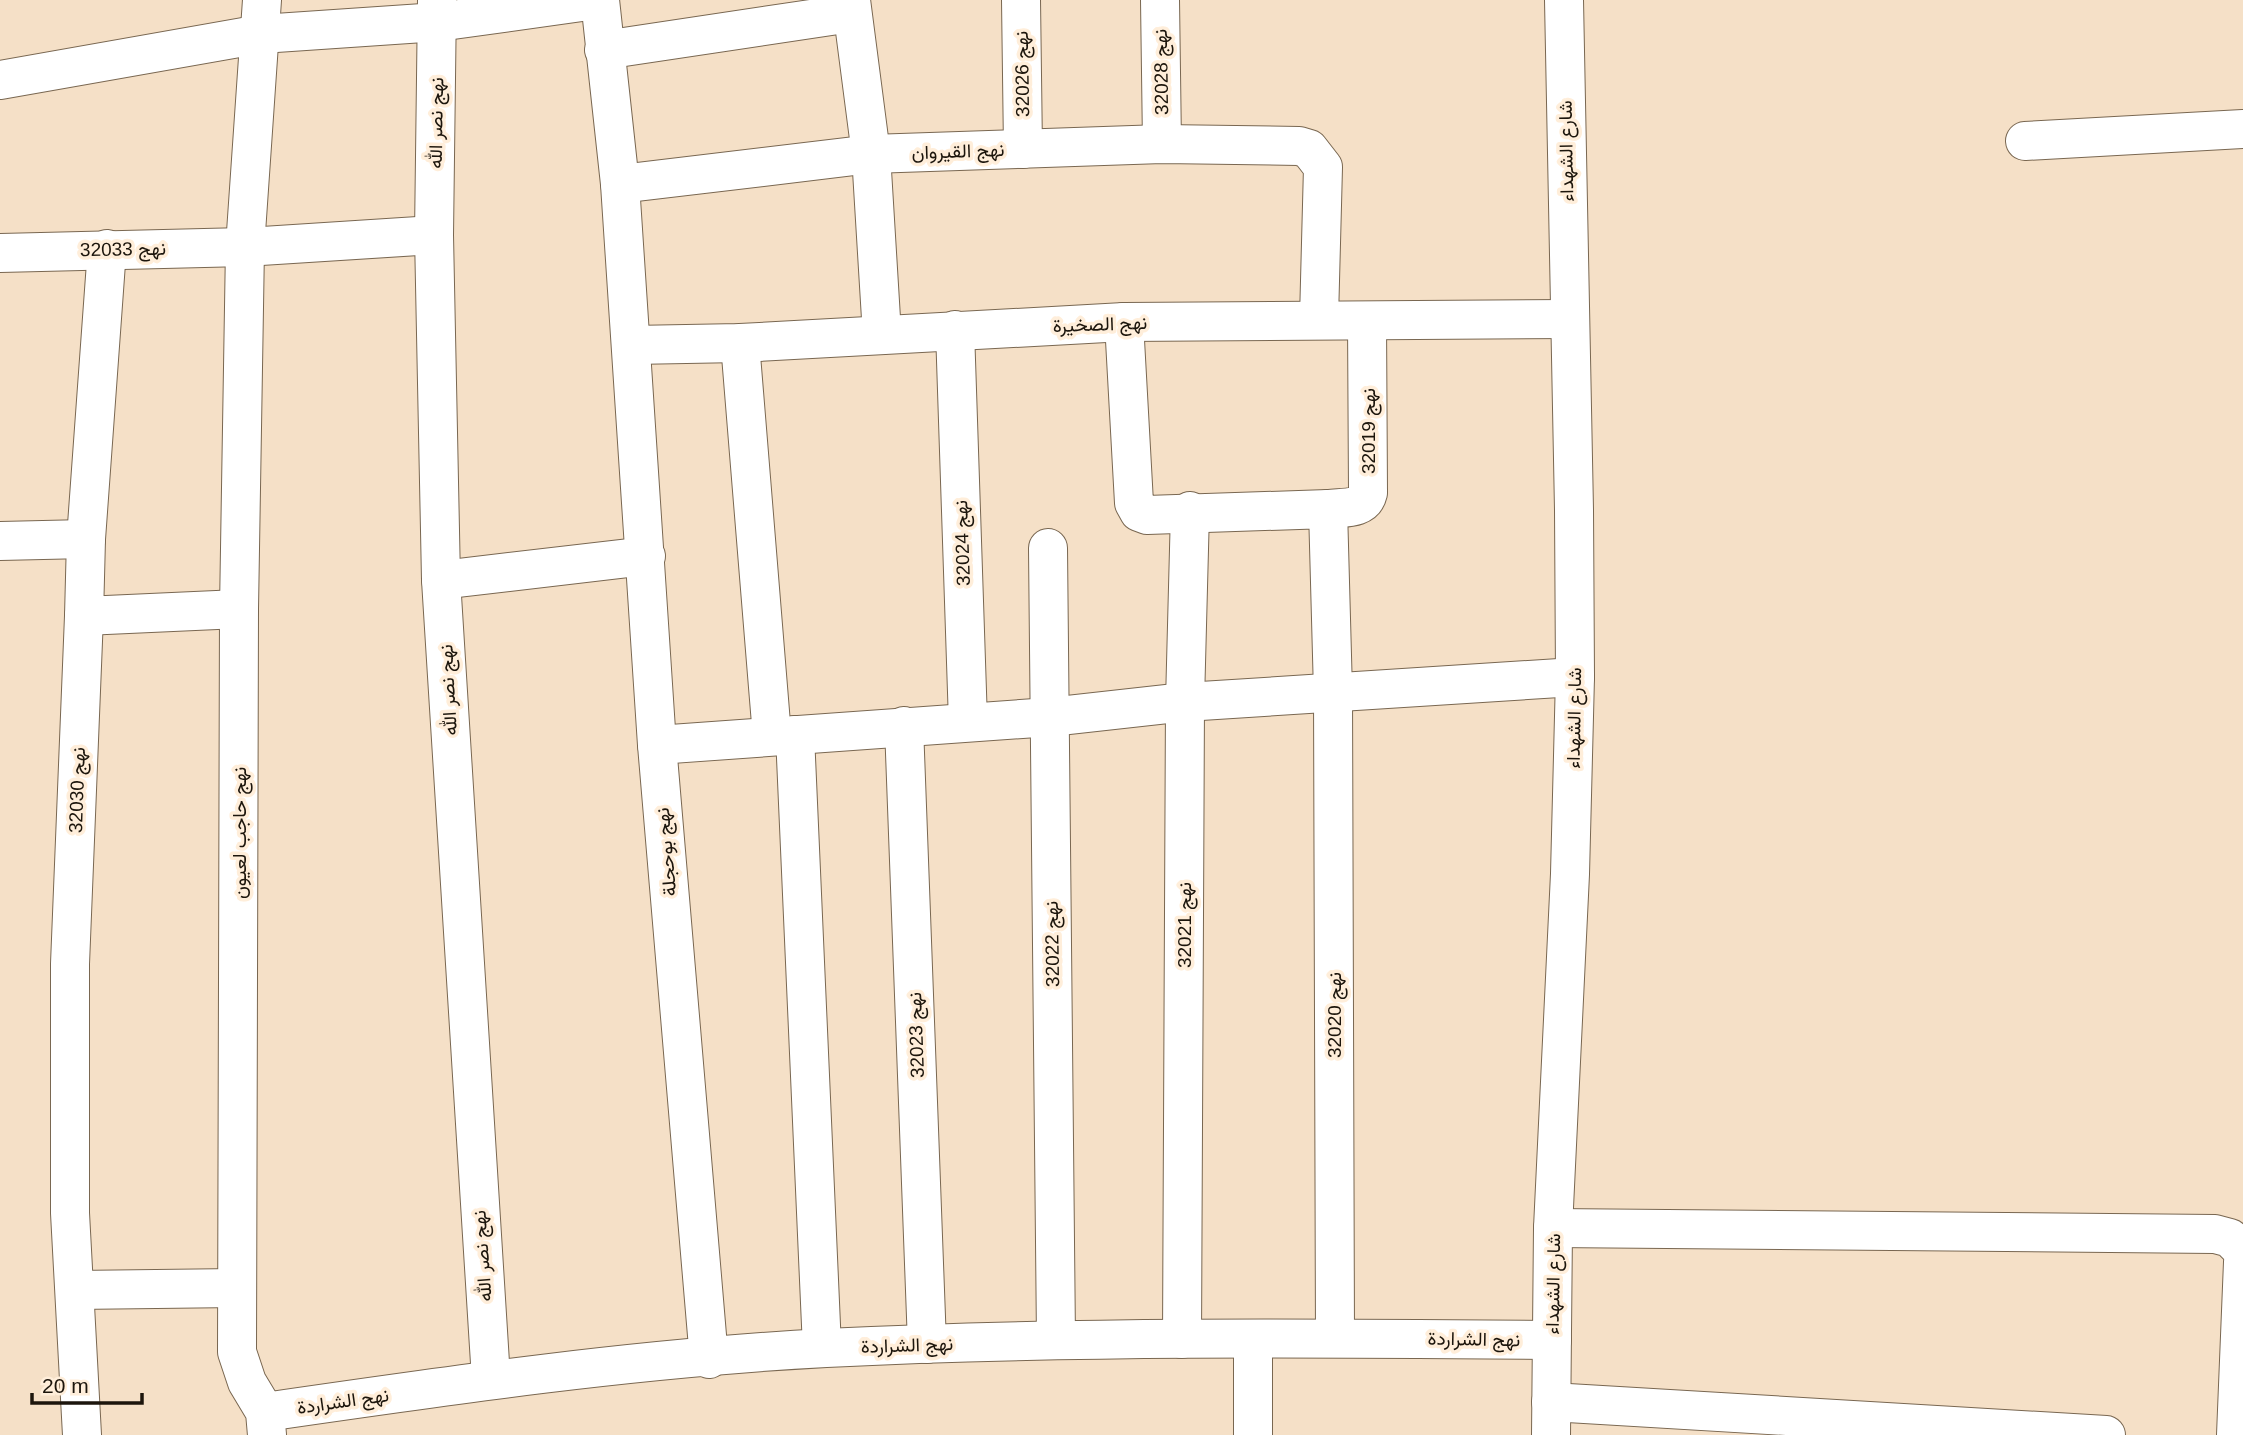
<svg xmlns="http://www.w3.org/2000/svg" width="2243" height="1435" font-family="Arial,Vazirmatn,sans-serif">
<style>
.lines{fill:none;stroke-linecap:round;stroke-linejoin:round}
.minor-casing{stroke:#796751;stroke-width:40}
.tertiary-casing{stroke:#796751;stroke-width:40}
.minor{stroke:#fff;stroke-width:38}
.tertiary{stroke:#fff;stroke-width:38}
.labels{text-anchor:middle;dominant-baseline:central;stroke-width:7;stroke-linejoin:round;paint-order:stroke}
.street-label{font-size:19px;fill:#1c150c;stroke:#ffeeda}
</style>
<rect width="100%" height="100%" fill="#f5e0c7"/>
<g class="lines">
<defs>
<g id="minor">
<polyline points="262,0 245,247 239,609 237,1352 247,1382 265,1412 267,1435"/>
<polyline points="437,0 434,235 441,580 491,1379"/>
<polyline points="600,0 620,184 657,745 709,1359"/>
<polyline points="851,0 871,154 882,335"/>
<polyline points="1021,0 1023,149"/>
<polyline points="1160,0 1162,144"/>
<polyline points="604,50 851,13"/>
<polyline points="0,80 261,34 438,22 596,0"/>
<polyline points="2025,141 2243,129"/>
<polyline points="620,184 871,154 1162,144 1299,146 1309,149 1323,167 1319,319"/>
<polyline points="107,249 86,539 84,616 239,609"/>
<polyline points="0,253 245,247 434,235"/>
<polyline points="1124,322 1134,503 1139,512 1147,515 1328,509 1333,692 1335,1338"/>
<polyline points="955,330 968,722"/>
<polyline points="740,343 772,736"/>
<polyline points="632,345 740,343 1124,322 1569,319"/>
<path d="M1328 509C1344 507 1364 510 1368 493L1367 321"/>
<polyline points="0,541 86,539"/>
<polyline points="1048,548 1056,1340"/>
<polyline points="441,580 646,556"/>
<polyline points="904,726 927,1344"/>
<polyline points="795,735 822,1348"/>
<polyline points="657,745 1050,717 1185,702 1575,677"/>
<polyline points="1553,1228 2215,1234 2230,1238 2243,1251"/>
<polyline points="75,1290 237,1288"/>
<polyline points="1182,1339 1185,702 1190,511"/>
<polyline points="1253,1339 1253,1435"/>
<polyline points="1551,1402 2106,1435"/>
<path d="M265 1412C451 1385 638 1358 826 1348 1068 1336 1310 1338 1552 1340"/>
<polyline points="82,1435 70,1213 70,964 84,616"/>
<polyline points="2236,1435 2243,1262"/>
</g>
<polyline id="tertiary" points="1551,1435 1553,1228 1570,874 1575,677 1574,510 1564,0"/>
</defs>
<use href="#minor" class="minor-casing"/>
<use href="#tertiary" class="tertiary-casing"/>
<use href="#minor" class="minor"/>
<use href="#tertiary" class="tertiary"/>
</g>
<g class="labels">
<g class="street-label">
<text transform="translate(1161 72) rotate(-91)">نهج 32028</text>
<text transform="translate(1022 74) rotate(-91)">نهج 32026</text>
<text transform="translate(436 123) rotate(-89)">نهج نصر الله</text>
<text transform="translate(958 151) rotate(-2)">نهج القيروان</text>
<text transform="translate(1566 151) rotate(-91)">شارع الشهداء</text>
<text transform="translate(123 249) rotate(-1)">نهج 32033</text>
<text transform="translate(1100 324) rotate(-2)">نهج الصخيرة</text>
<text transform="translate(1368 431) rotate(-90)">نهج 32019</text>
<text transform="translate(962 543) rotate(-92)">نهج 32024</text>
<text transform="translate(448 690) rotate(-93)">نهج نصر الله</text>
<text transform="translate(1574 718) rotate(-89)">شارع الشهداء</text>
<text transform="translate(77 790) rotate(-88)">نهج 32030</text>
<text transform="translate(239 833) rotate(-90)">نهج حاجب لعيون</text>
<text transform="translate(666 852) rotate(-95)">نهج بوحجلة</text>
<text transform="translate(1184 925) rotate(-90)">نهج 32021</text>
<text transform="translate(1052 944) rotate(-91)">نهج 32022</text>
<text transform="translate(1334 1015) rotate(-90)">نهج 32020</text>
<text transform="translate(916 1035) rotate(-92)">نهج 32023</text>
<text transform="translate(482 1256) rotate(-94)">نهج نصر الله</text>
<text transform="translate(1553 1284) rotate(-89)">شارع الشهداء</text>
<text transform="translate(1474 1339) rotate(1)">نهج الشراردة</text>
<text transform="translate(907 1345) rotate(-2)">نهج الشراردة</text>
<text transform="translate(343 1401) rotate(-8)">نهج الشراردة</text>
</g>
</g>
<path d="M32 1393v10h110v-10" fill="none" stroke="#1c150c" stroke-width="3.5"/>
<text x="42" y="1393" font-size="21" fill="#1c150c" stroke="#ffeeda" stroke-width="5" paint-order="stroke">20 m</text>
</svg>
